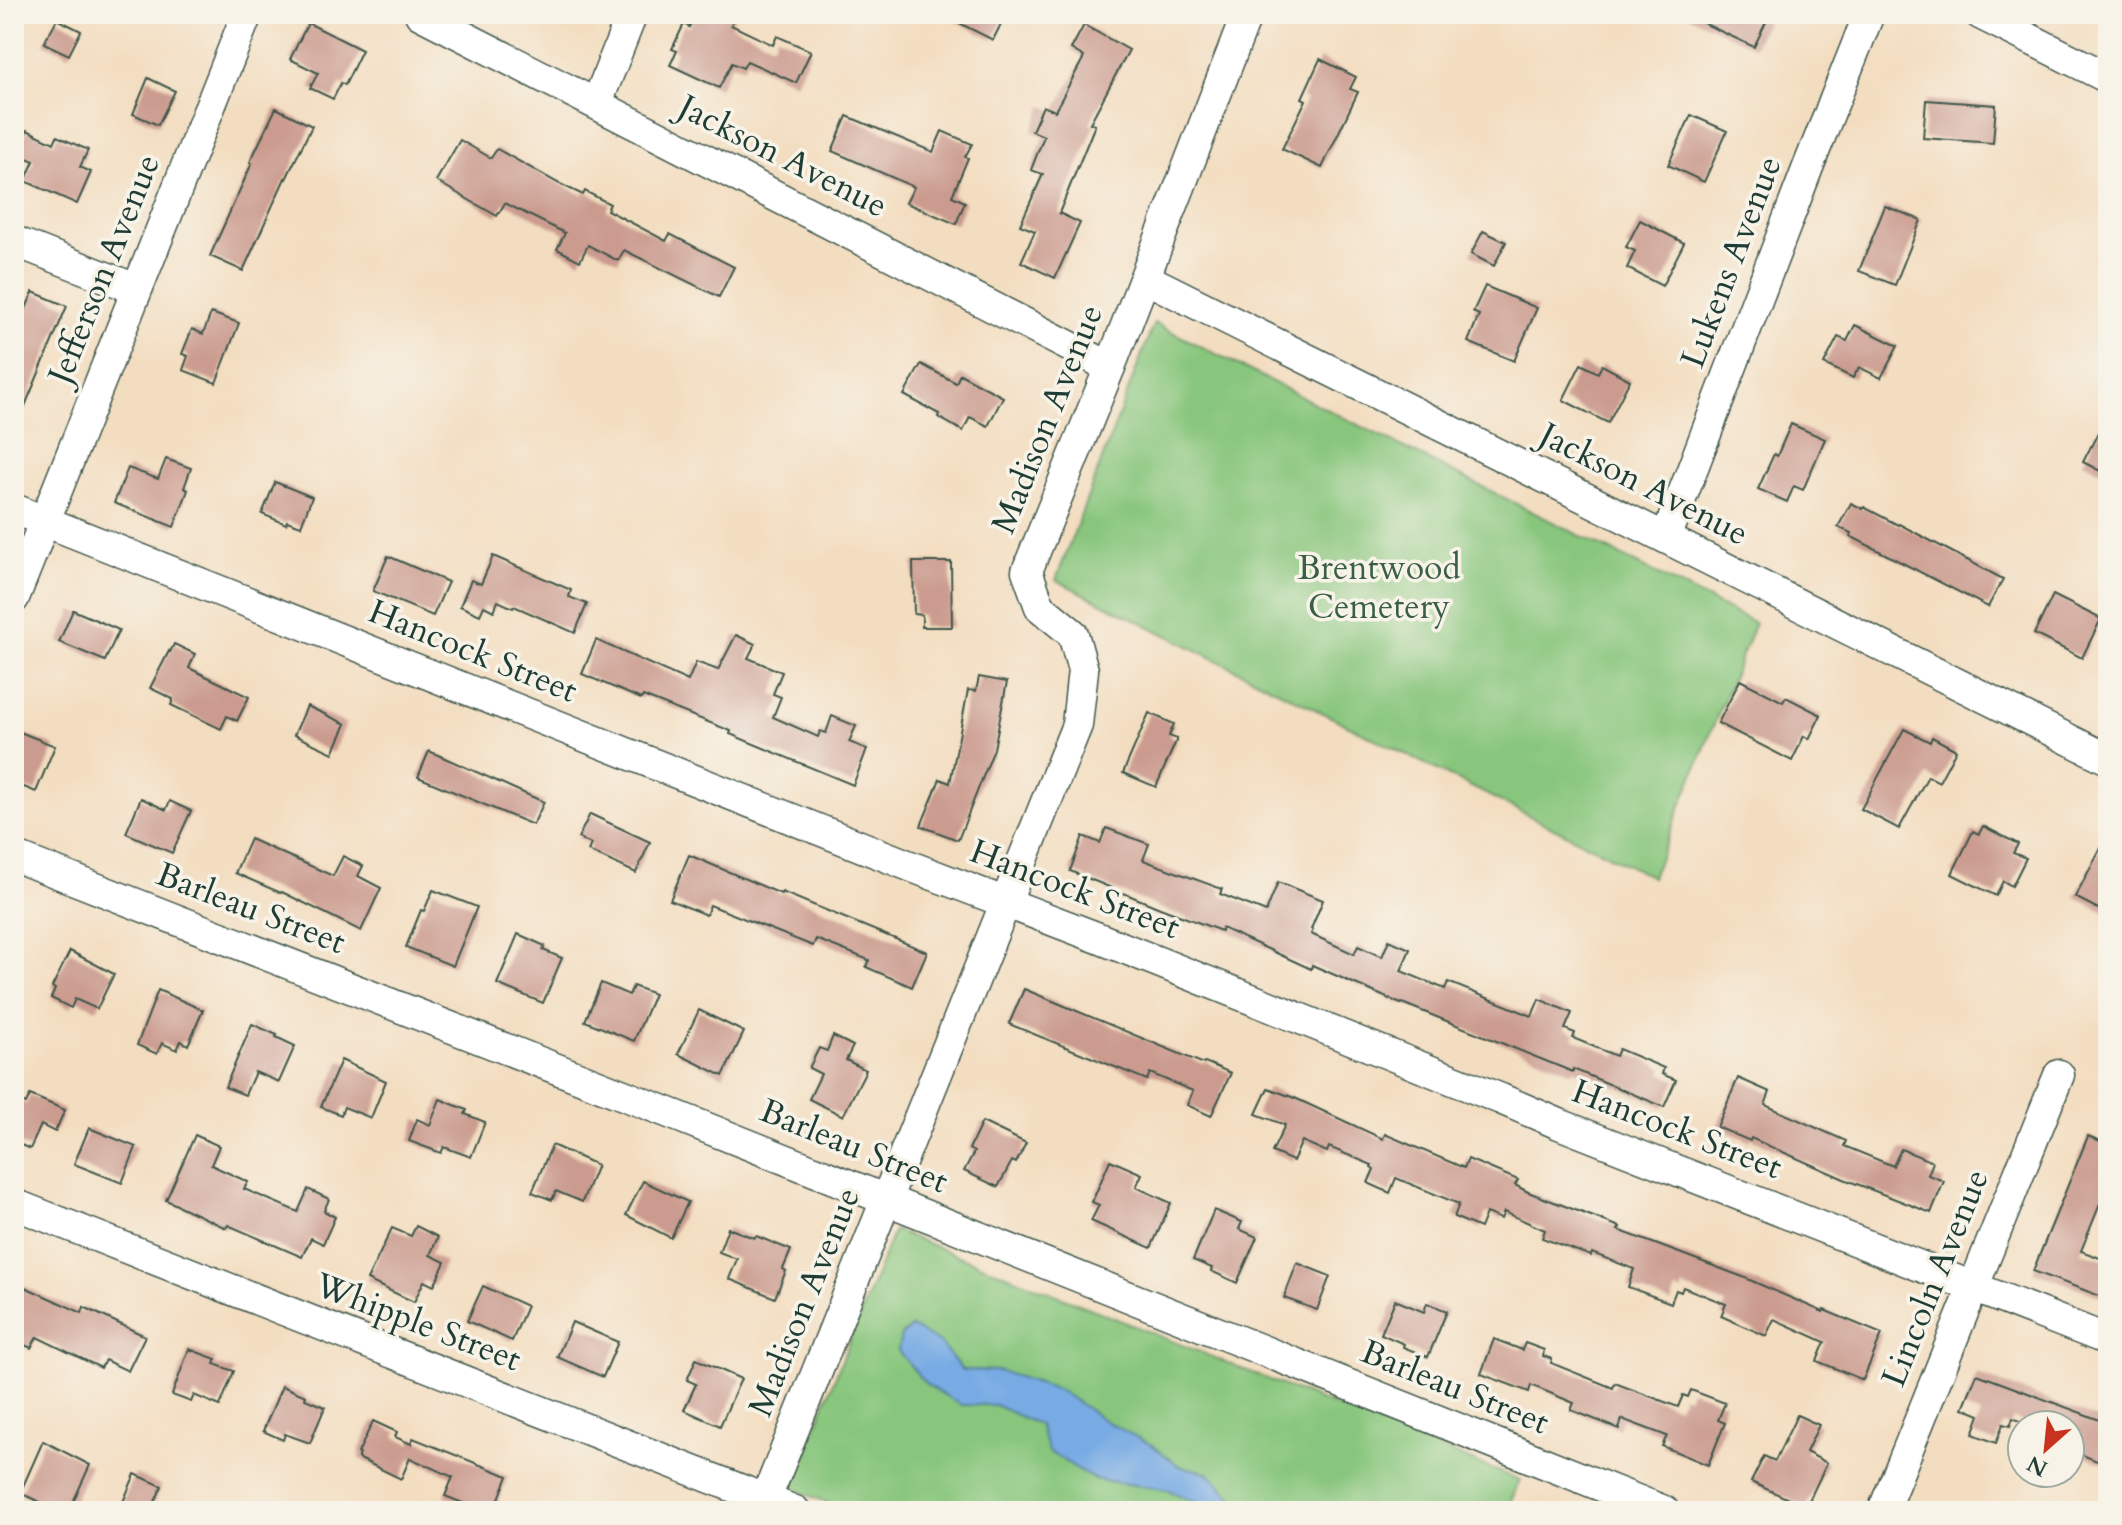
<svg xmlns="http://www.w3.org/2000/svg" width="2122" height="1525" font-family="Cardo,serif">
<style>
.green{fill:#88c67d;stroke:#548258;stroke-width:2}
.water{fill:#78abe4;stroke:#4c748c;stroke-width:2}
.building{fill:#cb9b8f}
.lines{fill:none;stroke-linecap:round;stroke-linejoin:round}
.minor-casing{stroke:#3f5549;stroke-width:33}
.minor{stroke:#fff;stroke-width:30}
.labels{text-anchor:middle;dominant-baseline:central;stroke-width:7;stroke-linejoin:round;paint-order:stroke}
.street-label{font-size:34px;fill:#1f3d34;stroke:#f7f3e8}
.park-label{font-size:34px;fill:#395f46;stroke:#f7f3e8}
</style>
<rect width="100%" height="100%" fill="#f7f3e8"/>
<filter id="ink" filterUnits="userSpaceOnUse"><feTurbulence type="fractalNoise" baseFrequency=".0125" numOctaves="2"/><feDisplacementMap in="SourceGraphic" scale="16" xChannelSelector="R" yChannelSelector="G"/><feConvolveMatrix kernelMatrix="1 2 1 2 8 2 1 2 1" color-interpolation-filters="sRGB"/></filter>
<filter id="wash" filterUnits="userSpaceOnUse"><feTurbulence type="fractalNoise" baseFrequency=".006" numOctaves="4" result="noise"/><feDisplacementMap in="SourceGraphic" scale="32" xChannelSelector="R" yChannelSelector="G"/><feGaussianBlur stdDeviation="1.8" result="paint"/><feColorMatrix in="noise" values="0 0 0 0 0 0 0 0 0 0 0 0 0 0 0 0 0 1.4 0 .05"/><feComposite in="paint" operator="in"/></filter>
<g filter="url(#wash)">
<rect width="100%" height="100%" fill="#f3ddc0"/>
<g class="green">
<polygon points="1154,323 1755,623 1652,877 1056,580"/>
<polygon points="894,1230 1520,1480 1507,1511 848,1511 791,1488"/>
</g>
<polygon class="water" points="912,1327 940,1343 962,1370 999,1371 1057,1389 1107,1422 1152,1445 1179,1466 1207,1472 1235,1500 1257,1511 1213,1511 1169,1490 1094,1479 1048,1451 1039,1425 995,1405 961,1405 926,1384 898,1351 901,1335"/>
<g id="blocks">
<g class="building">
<polygon points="696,14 736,14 731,25 773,45 777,36 811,51 796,83 747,61 743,68 732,63 719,88 670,65 677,51 672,49 684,24 689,27"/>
<polygon points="941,14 1006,14 993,40"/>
<polygon points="1684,14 1770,14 1754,47"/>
<polygon points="57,19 81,31 69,55 44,43"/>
<polygon points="308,23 362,50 345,85 341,83 333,99 310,88 318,73 290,59"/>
<polygon points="1084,25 1129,50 1090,123 1095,125 1059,213 1080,223 1055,278 1021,262 1035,231 1020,225 1043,174 1031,170 1044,136 1032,131 1043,106 1055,111 1084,57 1071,49"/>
<polygon points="1320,59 1356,77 1350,89 1358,92 1322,168 1282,149 1306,100 1302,98"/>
<polygon points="148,78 175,91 158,125 133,114"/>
<polygon points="1926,100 1996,105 1993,143 1923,138"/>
<polygon points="276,108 312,126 286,179 285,178 243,271 210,256 252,163 250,162"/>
<polygon points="1691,115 1727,131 1704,182 1668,165"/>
<polygon points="847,116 933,152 942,131 972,144 965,157 968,158 952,196 965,202 956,224 906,203 914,187 832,151"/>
<polygon points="27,130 54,143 57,136 88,150 80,167 91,172 77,204 25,181 34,161 17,154"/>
<polygon points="460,140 491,158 497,149 558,183 583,195 585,191 610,204 607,210 666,241 670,234 734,267 719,297 624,250 618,261 588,245 580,261 557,249 565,233 505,203 497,216 436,181"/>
<polygon points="1885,206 1921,220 1895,285 1859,271"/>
<polygon points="1640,220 1684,243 1662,286 1627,268 1635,251 1626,247"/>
<polygon points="1483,231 1506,242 1494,266 1471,254"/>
<polygon points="1485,286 1537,308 1514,361 1468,342 1479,315 1473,312"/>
<polygon points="33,292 67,306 14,432 14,336"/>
<polygon points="211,313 239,323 216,383 183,370 188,356 182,354 192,329 203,334"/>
<polygon points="1855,325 1898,346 1881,378 1859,367 1853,378 1824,364 1838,337 1847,341"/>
<polygon points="921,364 956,383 960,374 1003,397 988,426 970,417 963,431 938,417 939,414 904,395"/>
<polygon points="1581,364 1598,373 1602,365 1630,380 1608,423 1563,400"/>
<polygon points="2108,413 2108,475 2083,462"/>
<polygon points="1791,424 1825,439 1803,490 1794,486 1787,502 1758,489 1774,454 1777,456"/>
<polygon points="166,459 191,468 184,488 188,490 174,527 114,503 128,468 158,479"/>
<polygon points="275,482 312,497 301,526 287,521 286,524 262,514"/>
<polygon points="1851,503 1863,509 1864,507 1898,525 1899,524 2003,579 1988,607 1850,536 1851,533 1838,527"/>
<polygon points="388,556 448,582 433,616 373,591"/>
<polygon points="493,556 571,590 569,597 587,604 575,633 514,606 513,608 498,601 494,611 484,606 480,615 460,606 471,580 481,584"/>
<polygon points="913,562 951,562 952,627 922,627 922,615 914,614"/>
<polygon points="2053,595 2101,619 2082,658 2034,634"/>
<polygon points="73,610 119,630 105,661 59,642"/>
<polygon points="736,635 755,644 748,658 782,672 773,694 781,697 773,717 818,737 820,731 826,733 832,716 856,726 849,742 867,749 853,785 730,734 731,731 643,696 641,699 582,674 596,640 688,681 696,662 718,670"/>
<polygon points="174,644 195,654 189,668 249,697 237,721 227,716 221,729 171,705 173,699 150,688 169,651 170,652"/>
<polygon points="979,677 1007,682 994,749 958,840 921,826 940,779 950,783 968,690 976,691"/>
<polygon points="1740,680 1783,702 1786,697 1821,715 1809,739 1804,736 1792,761 1718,723"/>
<polygon points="307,706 346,724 333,753 294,735"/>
<polygon points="1149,713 1174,724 1169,736 1177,739 1156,787 1123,773"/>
<polygon points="1904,729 1930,742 1932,737 1956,750 1939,782 1928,776 1899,829 1861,809"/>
<polygon points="20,732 55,746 36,792 14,783 14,745"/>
<polygon points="429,751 544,802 533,825 418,777"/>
<polygon points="141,798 166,810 170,801 191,811 172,853 126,833"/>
<polygon points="590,814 650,842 636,873 588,851 591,844 578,838"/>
<polygon points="1983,826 2018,844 2013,853 2026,858 2012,886 2003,881 1996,896 1952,874 1973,831 1979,834"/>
<polygon points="1106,828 1149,844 1143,860 1222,889 1220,894 1266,912 1278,882 1323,900 1311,929 1313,930 1311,934 1354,954 1358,946 1382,957 1389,940 1410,949 1401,971 1445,989 1448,982 1532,1016 1539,999 1572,1013 1565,1029 1575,1033 1573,1038 1616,1056 1619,1049 1664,1068 1662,1074 1676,1080 1664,1107 1573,1069 1573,1072 1402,1003 1401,1004 1312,965 1311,969 1222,928 1221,931 1160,908 1070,871 1083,836 1100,843"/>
<polygon points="2108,834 2108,914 2075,897"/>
<polygon points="250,839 333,876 343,856 363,866 358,876 381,888 361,931 282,892 281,893 235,873"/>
<polygon points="689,855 781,894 782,892 927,952 912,987 866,967 869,960 816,939 813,946 710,905 706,915 670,900"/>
<polygon points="433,890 477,907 453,966 406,947 421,910 424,911"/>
<polygon points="518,934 545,946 543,950 562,958 543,1003 497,984"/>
<polygon points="70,951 114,974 97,1009 75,999 71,1008 51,998 55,989 52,987"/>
<polygon points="601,983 629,995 633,986 654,994 634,1041 585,1021"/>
<polygon points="1024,989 1204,1064 1205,1062 1231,1073 1211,1116 1187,1105 1193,1091 1150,1073 1147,1080 1009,1024"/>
<polygon points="158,990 203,1010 188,1045 181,1041 177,1050 162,1043 157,1054 137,1045"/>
<polygon points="699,1010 744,1032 723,1076 678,1054"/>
<polygon points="252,1024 277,1035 276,1037 295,1046 279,1082 255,1072 245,1095 225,1087"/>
<polygon points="833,1036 853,1046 846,1060 866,1070 843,1116 809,1099 821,1074 809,1068 819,1048 827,1051"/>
<polygon points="341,1060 386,1081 371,1118 344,1107 341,1115 321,1107"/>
<polygon points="1738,1078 1770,1092 1765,1105 1846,1141 1844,1146 1893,1166 1901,1149 1933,1162 1928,1175 1944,1181 1931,1213 1844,1179 1751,1138 1750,1141 1717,1127"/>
<polygon points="1268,1088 1297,1099 1383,1139 1385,1134 1464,1168 1468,1159 1518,1180 1515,1185 1528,1192 1620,1227 1618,1230 1743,1277 1823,1312 1824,1310 1882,1334 1863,1380 1817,1361 1825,1342 1774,1319 1766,1336 1721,1316 1726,1304 1683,1287 1681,1292 1676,1290 1671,1303 1628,1287 1634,1269 1592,1253 1591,1256 1542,1238 1545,1230 1504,1212 1501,1219 1486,1213 1480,1228 1454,1217 1459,1204 1396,1178 1390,1193 1368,1183 1374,1169 1371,1167 1372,1165 1329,1147 1327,1152 1302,1141 1293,1161 1272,1152 1285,1125 1256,1114"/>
<polygon points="30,1095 65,1110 55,1132 41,1125 30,1149 14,1142 14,1099 26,1104"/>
<polygon points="440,1099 467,1110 465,1114 485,1122 471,1157 444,1147 441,1153 409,1141 417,1119 430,1125"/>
<polygon points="982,1122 1026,1143 1016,1163 1012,1161 998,1187 964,1171 974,1152 969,1149"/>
<polygon points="89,1128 136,1147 122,1183 74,1164"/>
<polygon points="195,1135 219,1146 211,1165 248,1182 244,1189 298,1212 308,1189 329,1199 324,1211 335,1217 323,1244 311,1238 302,1257 228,1225 226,1228 166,1200"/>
<polygon points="2088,1136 2108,1144 2108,1184 2081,1251 2108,1261 2108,1299 2033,1271"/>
<polygon points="552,1145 597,1165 582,1202 556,1191 552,1200 532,1192"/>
<polygon points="1110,1160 1142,1174 1136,1187 1171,1203 1151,1248 1091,1221 1099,1205 1092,1202"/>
<polygon points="643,1181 688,1202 671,1238 626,1215"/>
<polygon points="1214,1210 1242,1222 1239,1229 1257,1237 1237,1283 1211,1271 1212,1268 1193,1260"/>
<polygon points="416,1226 438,1237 430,1255 445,1262 434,1286 424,1281 414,1302 367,1280 392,1228 411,1236"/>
<polygon points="728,1228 754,1238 756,1236 791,1250 783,1269 786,1271 775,1298 729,1279 737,1259 719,1252"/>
<polygon points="1297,1263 1330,1276 1317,1310 1284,1298"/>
<polygon points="14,1282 82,1313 84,1307 145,1336 128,1371 105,1360 101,1368 37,1337 31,1348 14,1340"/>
<polygon points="483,1286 527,1306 512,1341 467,1321"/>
<polygon points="1395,1300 1424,1312 1427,1303 1447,1311 1428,1357 1403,1347 1404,1344 1381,1334"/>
<polygon points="572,1322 618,1342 603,1377 557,1357"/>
<polygon points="1494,1339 1522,1350 1525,1343 1544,1350 1543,1356 1552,1359 1551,1363 1613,1388 1615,1383 1678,1407 1683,1395 1688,1397 1691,1390 1725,1403 1718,1420 1725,1423 1708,1465 1662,1446 1667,1436 1622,1419 1619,1429 1571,1410 1574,1403 1531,1385 1529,1392 1481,1374"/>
<polygon points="189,1349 216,1359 214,1364 234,1371 220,1406 194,1395 191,1402 172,1395"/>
<polygon points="696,1359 741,1379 720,1426 684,1410 696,1384 687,1380"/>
<polygon points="1977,1374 2108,1423 2108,1449 2102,1463 2070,1450 2070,1425 2030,1425 2013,1418 2010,1426 2003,1424 1996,1443 1973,1434 1980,1415 1963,1408"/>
<polygon points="282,1386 306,1396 305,1399 325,1407 310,1443 285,1434 283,1440 263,1431"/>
<polygon points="1797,1415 1819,1425 1806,1452 1827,1463 1806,1507 1751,1482 1764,1456 1775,1461"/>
<polygon points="373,1421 397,1432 395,1437 411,1444 413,1438 508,1476 494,1511 483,1511 445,1496 453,1477 410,1458 401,1479 358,1458 360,1454 358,1453"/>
<polygon points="43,1441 90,1465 69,1511 60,1511 20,1493"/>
<polygon points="135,1474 162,1486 151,1511 119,1511"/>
</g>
</g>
</g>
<g filter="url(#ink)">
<use href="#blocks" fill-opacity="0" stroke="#3f5549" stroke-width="2"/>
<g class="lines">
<defs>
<g id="minor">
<polyline points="420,14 1110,367"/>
<polyline points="1980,14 2108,78"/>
<polyline points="597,103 632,14"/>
<polyline points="14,241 136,289"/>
<polyline points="1145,278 2108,759"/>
<polyline points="14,509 915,868 1096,937 1501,1099 1559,1124 2108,1340"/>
<polyline points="1666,538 1808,167 1869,14"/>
<polyline points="14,598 247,14"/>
<polyline points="14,856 677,1116 1664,1511"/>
<polyline points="14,1204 795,1511"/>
<polyline points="761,1511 1077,725 1083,670 1073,634 1040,607 1027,571 1110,367 1247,14"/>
<polyline points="1883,1511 2059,1075"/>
</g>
</defs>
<use href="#minor" class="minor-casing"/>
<use href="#minor" class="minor"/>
</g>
</g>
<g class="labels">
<g class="street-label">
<text transform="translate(783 156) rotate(27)">Jackson Avenue</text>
<text transform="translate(1731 262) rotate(-69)">Lukens Avenue</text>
<text transform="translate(104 269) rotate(-68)">Jefferson Avenue</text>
<text transform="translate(1047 419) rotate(-68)">Madison Avenue</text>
<text transform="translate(1644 484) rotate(27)">Jackson Avenue</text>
<text transform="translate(473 651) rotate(22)">Hancock Street</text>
<text transform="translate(1075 889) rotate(21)">Hancock Street</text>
<text transform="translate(251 908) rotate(21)">Barleau Street</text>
<text transform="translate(1677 1129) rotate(21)">Hancock Street</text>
<text transform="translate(854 1146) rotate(22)">Barleau Street</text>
<text transform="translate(1935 1278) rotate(-68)">Lincoln Avenue</text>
<text transform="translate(804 1302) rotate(-68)">Madison Avenue</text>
<text transform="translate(418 1322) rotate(21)">Whipple Street</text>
<text transform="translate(1455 1387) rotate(22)">Barleau Street</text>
</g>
<g class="park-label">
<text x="1379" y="568">Brentwood<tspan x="1379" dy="39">Cemetery</tspan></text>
</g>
</g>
<rect width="2122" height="1525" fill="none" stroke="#f7f3e8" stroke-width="48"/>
<g transform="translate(2046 1449) rotate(207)"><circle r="38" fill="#f7f3e8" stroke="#a1aaa0" stroke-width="2"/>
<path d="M0-6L14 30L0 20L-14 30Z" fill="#c8321e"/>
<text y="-12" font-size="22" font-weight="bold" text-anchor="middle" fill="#1f3d34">N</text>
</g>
</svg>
